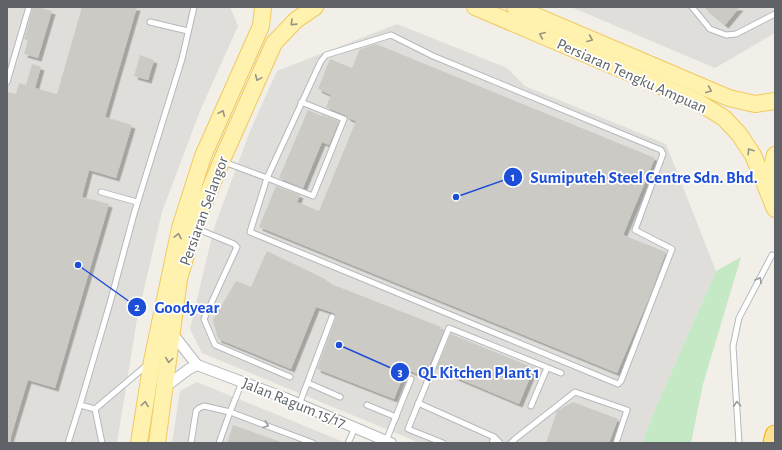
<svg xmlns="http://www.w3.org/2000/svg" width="782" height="450" font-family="'Alegreya Sans',sans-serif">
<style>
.industrial{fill:#e0deda}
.green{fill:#c5e8c5}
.building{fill:#cccac5;filter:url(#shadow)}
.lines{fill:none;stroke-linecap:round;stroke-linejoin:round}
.lane-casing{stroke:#b5b8bc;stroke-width:7}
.street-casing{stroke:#b5b8bc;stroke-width:12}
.primary-casing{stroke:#f2c960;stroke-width:18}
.highway-casing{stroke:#f9ab00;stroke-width:21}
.lane{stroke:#fff;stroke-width:5}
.street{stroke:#fff;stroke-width:10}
.primary{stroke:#fff2af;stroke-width:16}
.highway{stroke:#fde293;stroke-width:19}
.oneway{stroke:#979581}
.oneway2{stroke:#979a9d}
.labels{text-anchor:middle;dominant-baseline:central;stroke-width:3.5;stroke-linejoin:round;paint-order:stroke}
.street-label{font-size:16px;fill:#5f6368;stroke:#fff}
.leader{fill:none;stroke:#1d4ed8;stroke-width:1.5}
.callout-dot{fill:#1d4ed8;stroke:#fff;stroke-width:1.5}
.mark-label{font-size:12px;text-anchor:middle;font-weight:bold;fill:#fff}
.callout-label{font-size:17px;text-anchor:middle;font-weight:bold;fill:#1d4ed8;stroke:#fff;stroke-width:3.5;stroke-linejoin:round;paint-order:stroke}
</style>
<defs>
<filter id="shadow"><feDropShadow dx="3.5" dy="3.5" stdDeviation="0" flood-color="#0004"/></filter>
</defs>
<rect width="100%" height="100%" fill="#f1efe8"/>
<g class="industrial">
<polygon points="7,7 230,7 238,26 200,111 162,212 137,319 117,443 7,443"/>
<polygon points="571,7 775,7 775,33 715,68"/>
<polygon points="397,24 507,68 525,86 666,144 716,271 656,407 642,443 420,443 202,353 190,329 214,228 250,131 277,71"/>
<polygon points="197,382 346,443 172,443 180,391"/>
</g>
<polygon class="green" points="741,257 703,384 691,443 642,443 656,407 716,271"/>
<g class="building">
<polygon points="33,7 38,7 52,11 38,58 24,54 28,40 24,39"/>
<polygon points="82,7 137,7 105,117 132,125 116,178 89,170 82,197 109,204 55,388 28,380 9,443 7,443 7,92 16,94 19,83 26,85 32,64 41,67 35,88 57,94"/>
<polygon points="704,7 740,7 725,25"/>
<polygon points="376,44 655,158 623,235 666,252 649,298 617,373 259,227 276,186 300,195 297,202 319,211 356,121 348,118 345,115 326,107 331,95 318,89 330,59 352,68 360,49"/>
<polygon points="140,55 154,60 148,80 134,76"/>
<polygon points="308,110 322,116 322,115 339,121 329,145 322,142 303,188 279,178"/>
<polygon points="267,251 327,280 326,282 441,327 440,329 444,331 429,366 426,365 422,376 406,369 394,399 317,369 336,317 334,313 316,307 291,369 218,339 213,320 236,281 251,287"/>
<polygon points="451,334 534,368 519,404 436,369"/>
<polygon points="573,402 618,419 609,443 546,443 557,411"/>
<polygon points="233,425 281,442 280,443 227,443"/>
</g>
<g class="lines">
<defs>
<g id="lane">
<polyline points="692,7 710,29 726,35 736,34 775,14"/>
<polyline points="150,22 188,31"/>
<polyline points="7,82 29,7"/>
<polyline points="224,162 267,178 321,61 326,55 391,35 433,56 661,150 663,154 635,230 672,249 621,381 618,384 250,232 267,178 313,196 344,119 301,102"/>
<polyline points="101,192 137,202"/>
<polyline points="195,228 234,244 237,247 204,319 215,345 290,377"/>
<polyline points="308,383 340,397"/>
<polyline points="418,403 494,437 492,443"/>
<polyline points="80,405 95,409"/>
<polyline points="299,405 332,317"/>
<polyline points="367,405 396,417"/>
<polyline points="531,406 547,368"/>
<polyline points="494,437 500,443"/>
<polyline points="386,441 411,379"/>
<polyline points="68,443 80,405 110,303 134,214 182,59 194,7"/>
<polyline points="102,443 95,409 147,365"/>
<polyline points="191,443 196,411 199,408 204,406 230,412 313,443"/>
<polyline points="219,443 230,412 242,382"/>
<polyline points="348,443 355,428"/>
<polyline points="443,443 408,429 449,328 561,373"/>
<polyline points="511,443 515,439 575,392 627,410 616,443"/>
<polyline points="739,443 733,346 739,318 772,255"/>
</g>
<g id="street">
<polyline points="172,333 197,365 285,398 391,443"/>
<polyline points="165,387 189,369 197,365"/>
</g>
<g id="primary">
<polyline points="475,7 698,102 724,118 739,134 753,155 775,209"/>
<polyline points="515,7 729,98 755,104 775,101"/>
<polyline points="771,191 771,171 775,155"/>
<polyline points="139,443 152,361 180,228 203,156 261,26 263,7"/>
<polyline points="157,443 179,279 194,227 222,160 274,43 296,20 315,7"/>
</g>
<polyline id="highway" points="773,443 775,435"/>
</defs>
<use href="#lane" class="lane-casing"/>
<use href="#street" class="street-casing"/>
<use href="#primary" class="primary-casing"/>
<use href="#highway" class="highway-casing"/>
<use href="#lane" class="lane"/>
<use href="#street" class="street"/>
<use href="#primary" class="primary"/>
<use href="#highway" class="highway"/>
</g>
<defs><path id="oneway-chevron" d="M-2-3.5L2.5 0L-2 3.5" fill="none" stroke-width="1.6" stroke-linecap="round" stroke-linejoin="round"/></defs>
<g class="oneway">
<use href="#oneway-chevron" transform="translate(293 23) rotate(136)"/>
<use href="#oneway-chevron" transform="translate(542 35) rotate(-157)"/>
<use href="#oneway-chevron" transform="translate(590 39) rotate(23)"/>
<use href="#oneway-chevron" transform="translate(258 78) rotate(114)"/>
<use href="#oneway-chevron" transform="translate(709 90) rotate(23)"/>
<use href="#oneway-chevron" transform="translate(222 113) rotate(-66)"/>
<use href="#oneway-chevron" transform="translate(750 151) rotate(-123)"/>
<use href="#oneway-chevron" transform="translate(178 236) rotate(-78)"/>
<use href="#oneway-chevron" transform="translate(169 360) rotate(98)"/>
<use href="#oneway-chevron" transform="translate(145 404) rotate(-81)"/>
</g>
<g class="oneway2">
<use href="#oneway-chevron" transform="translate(759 280) rotate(-61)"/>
<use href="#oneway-chevron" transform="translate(737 404) rotate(-94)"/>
<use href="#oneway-chevron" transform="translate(266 425) rotate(20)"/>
</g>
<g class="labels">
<g class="street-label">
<text transform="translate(632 76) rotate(24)">Persiaran Tengku Ampuan</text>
<text transform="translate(204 211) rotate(-70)">Persiaran Selangor</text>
<text transform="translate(294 403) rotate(22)">Jalan Ragum 15/17</text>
</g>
</g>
<path class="leader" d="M456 197L513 177M78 265L137 307M339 345L400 372"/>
<g class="callout-dot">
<circle cx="456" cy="197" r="4"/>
<circle cx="78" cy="265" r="4"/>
<circle cx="339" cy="345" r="4"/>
<circle cx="513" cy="177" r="10"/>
<circle cx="137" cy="307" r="10"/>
<circle cx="400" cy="372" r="10"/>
</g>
<g class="mark-label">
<text x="513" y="181">1</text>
<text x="137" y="311">2</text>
<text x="400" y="376">3</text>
</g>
<g class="callout-label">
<text x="644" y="183">Sumiputeh Steel Centre Sdn. Bhd.</text>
<text x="187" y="313">Goodyear</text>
<text x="479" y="378">QL Kitchen Plant 1</text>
</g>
<rect width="782" height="450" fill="none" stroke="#5f6368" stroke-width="16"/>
</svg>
